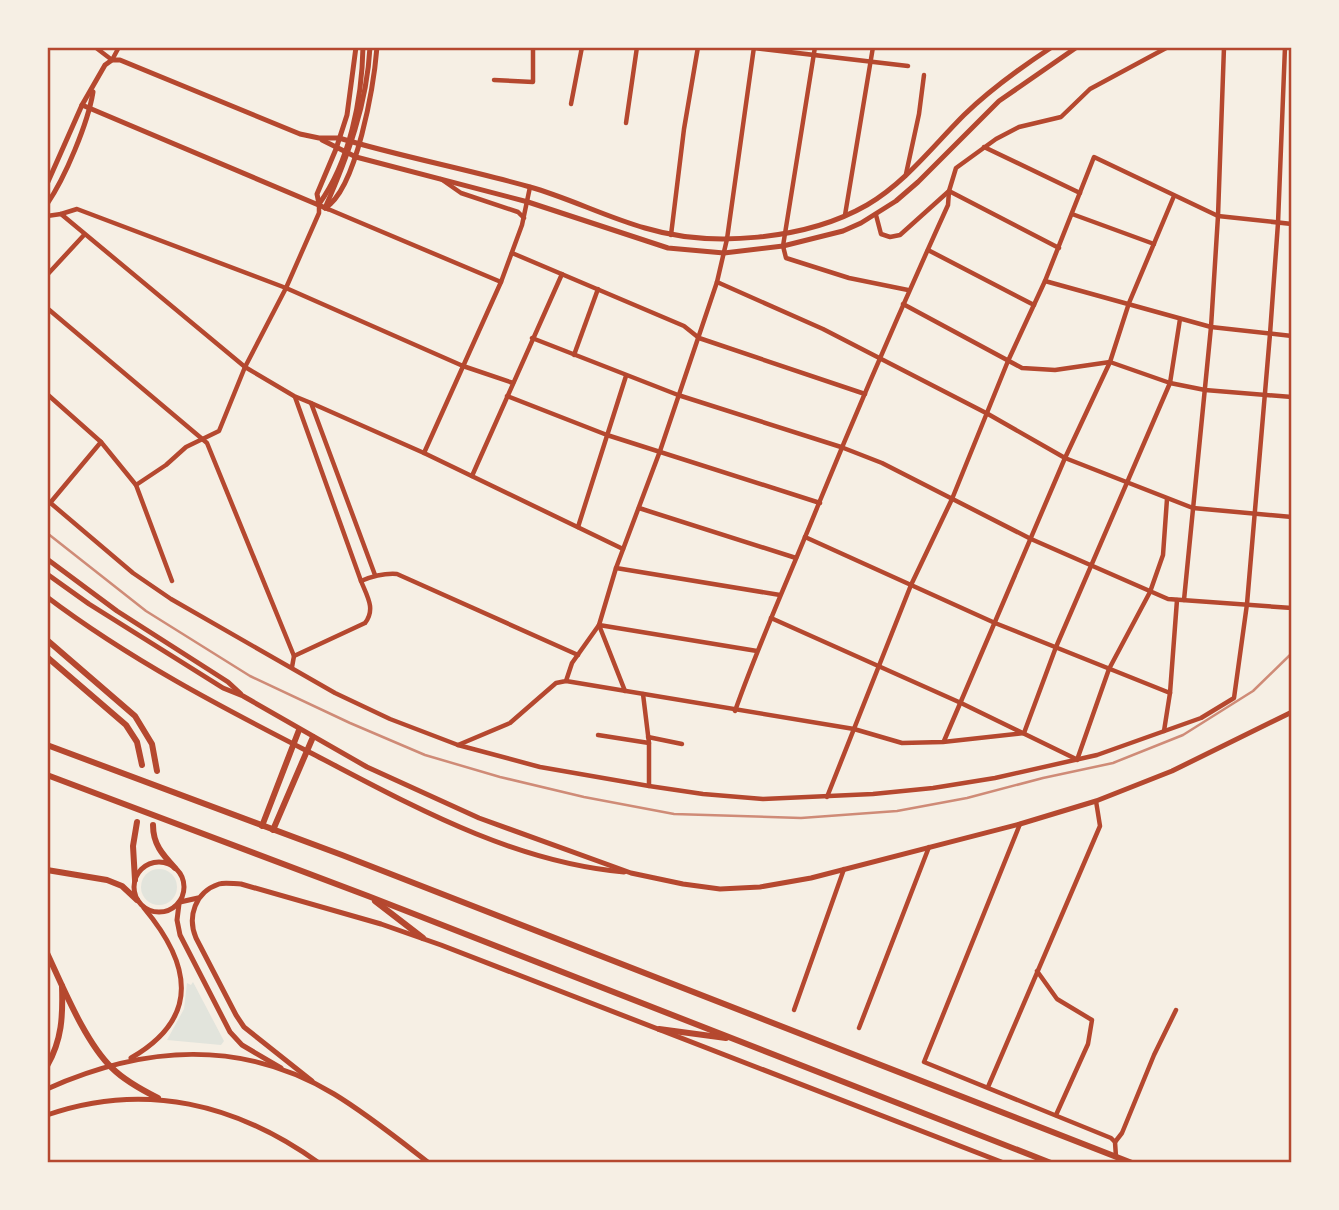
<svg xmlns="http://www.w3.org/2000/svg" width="1339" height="1210" font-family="Ubuntu,sans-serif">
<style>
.green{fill:#e2e4dc}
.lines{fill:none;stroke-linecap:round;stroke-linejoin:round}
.minor{stroke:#b5482f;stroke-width:4.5}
.tertiary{stroke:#b5482f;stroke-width:5}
.secondary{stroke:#b5482f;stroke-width:5}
.primary{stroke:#b5482f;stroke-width:6}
.rail{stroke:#cf8b77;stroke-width:2.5}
.neatline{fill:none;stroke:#b5482f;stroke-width:2.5}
</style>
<rect width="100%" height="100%" fill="#f6efe4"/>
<g class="green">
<circle cx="159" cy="887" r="18"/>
<polygon points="193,982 224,1041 221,1045 167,1040 184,1009 187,983 191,985"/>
</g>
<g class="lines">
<g class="minor">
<polyline points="95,47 112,60 119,47"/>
<polyline points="746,47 908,66"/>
<polyline points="815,47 783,246 786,258 849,278 908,290"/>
<polyline points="494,80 533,82 533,47"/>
<polyline points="571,104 582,47"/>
<polyline points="626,123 637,47"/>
<polyline points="984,147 1080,193"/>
<polyline points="906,174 919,114 924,75"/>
<polyline points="441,179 461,193 518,212 524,218"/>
<polyline points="328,209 501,282"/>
<polyline points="61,214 77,209 286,288 463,366 513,383"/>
<polyline points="1072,214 1154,244"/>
<polyline points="845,215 873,47"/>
<polyline points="876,215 881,234 890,237 900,235 949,191 1059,248"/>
<polyline points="47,216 61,214 245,367 294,396 311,403 375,575"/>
<polyline points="671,235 684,129 698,47"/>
<polyline points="928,250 1034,305"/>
<polyline points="512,253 684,326 699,338 865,394"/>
<polyline points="47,275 84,235"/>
<polyline points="1045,281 1211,327 1292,336"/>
<polyline points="717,282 823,329 988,414 1065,458 1193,508 1292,517"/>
<polyline points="903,304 1022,368 1055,370 1110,362 1170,383 1205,390 1292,397"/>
<polyline points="47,308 207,443 294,656 292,667"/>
<polyline points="532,338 678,395 841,447 882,463 1031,539 1168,599 1292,608"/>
<polyline points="574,355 598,289"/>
<polyline points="47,394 101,442 136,485 172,581"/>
<polyline points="507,396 607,435 820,503"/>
<polyline points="295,397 361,581"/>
<polyline points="311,403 424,453 623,549"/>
<polyline points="424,453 501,282 522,225 530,187"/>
<polyline points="472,476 562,274"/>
<polyline points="136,485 166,465 186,447 219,431 245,367 286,288 319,213 319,204"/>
<polyline points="47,500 133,573 171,599 335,693 390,719 458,745 540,767 649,786 703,794 763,799 873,794 933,788 995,778 1097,755 1201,718 1234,698 1247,604 1270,334 1278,223 1285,47"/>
<polyline points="50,503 101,442"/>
<polyline points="639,508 796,558"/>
<polyline points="578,527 626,376"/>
<polyline points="805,537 995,623 1170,693"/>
<polyline points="616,568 780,595"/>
<polyline points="1184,600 1211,327 1218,216 1224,47"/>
<polyline points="771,618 961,703 1076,759"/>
<polyline points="599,625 757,651"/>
<polyline points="599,625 625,691"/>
<path d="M294 656 365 623C376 609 367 596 361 581 373 576 384 573 397 574L578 655"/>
<polyline points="566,681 854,729 902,743 943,742 1024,733 1056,647 1170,383 1180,319"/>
<polyline points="643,694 649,743 649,786"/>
<path d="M735 711C760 640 791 573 819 503 860 403 903 304 948 205L949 191 956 168 996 139 1019 127 1061 117 1090 89 1168 47"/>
<polyline points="1164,731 1170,693 1177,600"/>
<polyline points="598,735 649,743"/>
<polyline points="648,737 682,744"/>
<polyline points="944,741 1065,458 1110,362 1129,303 1174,196"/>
<polyline points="458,745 510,723 556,683 566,681 572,663 599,625 616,568 660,451 717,282 727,239 754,47"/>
<polyline points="1077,760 1109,669 1150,592 1163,555 1167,499"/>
<polyline points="827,797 911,585 952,499 1008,361 1045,281 1094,157 1218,216 1292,224"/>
<polyline points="1020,824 924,1062 1111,1138 1115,1142 1116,1157"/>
<polyline points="1037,971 1057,999 1092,1020 1088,1044 1056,1115"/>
<polyline points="794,1010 844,869"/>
<polyline points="859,1028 929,847"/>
<polyline points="988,1087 1100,826 1096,801"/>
<polyline points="1115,1142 1122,1133 1154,1055 1176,1010"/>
</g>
<g class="tertiary">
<polyline points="82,105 328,209"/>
<path d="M319 204C350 161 362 99 363 47"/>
<polyline points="319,204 317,194 336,149 347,115 356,47"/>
<path d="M325 208C357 189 374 84 377 47"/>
<path d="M325 208C348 156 367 104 370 47"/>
<polyline points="180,902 198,898"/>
<path d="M312 1081 244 1027 236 1015 196 938C187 917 195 892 219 884 225 882 234 884 241 884L381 924 441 945 1004 1163"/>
</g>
<g class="secondary">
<polyline points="322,140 356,157 528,202 668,248 724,253 783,246 843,231 861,223 896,201 918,182 999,101 1077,47"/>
<path d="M47 184 82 105 105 65 112 60H120L300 134 319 138H339C402 157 467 169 530 187 569 198 606 217 645 228 711 248 806 240 867 205 905 183 933 146 964 115 991 89 1020 68 1052 47"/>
<path d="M47 204C65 178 88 123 93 92"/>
<polyline points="47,559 117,611 228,682 241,694"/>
<polyline points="47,574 89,604 223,688 243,696 367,767 479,818 631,873 683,884 720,889 760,887 811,878 1020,824 1096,801 1172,771 1292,712"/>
<path d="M47 597C129 659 221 707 313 754 411 805 511 862 624 872"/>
<circle cx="159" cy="887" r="25"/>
<polyline points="179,904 177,920 180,935 230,1032 242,1045 281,1068"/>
<path d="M131 1058C202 1017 190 963 144 908"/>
<path d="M47 1089C143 1046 240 1038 334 1094 367 1114 398 1139 429 1163"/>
<path d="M47 1115C145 1081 237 1104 319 1163"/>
</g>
<g class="primary">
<polyline points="47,640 135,716 152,744 157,771"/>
<polyline points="47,657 126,725 137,742 142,765"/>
<polyline points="47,745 342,855 1132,1163"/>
<polyline points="47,775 368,896 1051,1163"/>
<path d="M153 825C153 844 162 854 175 868"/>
<polyline points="262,826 299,730"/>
<polyline points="273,830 313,737"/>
<polyline points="47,870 107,880 122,886 137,900"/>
<polyline points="135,880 133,846 137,822"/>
<polyline points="375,901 423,938"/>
<path d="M47 953C63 987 85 1042 112 1068 125 1081 142 1090 158 1098"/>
<polyline points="659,1029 726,1038"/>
<path d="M47 1066C62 1040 63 1016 62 986"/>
</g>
<polyline class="rail" points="47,533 146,611 250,676 350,723 425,755 500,777 584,797 674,814 801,818 897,811 967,798 1043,778 1113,763 1183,735 1253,691 1292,653"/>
</g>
<rect width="1339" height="1210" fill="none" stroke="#f6efe4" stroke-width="98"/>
<rect x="49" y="49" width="1241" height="1112" class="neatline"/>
</svg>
